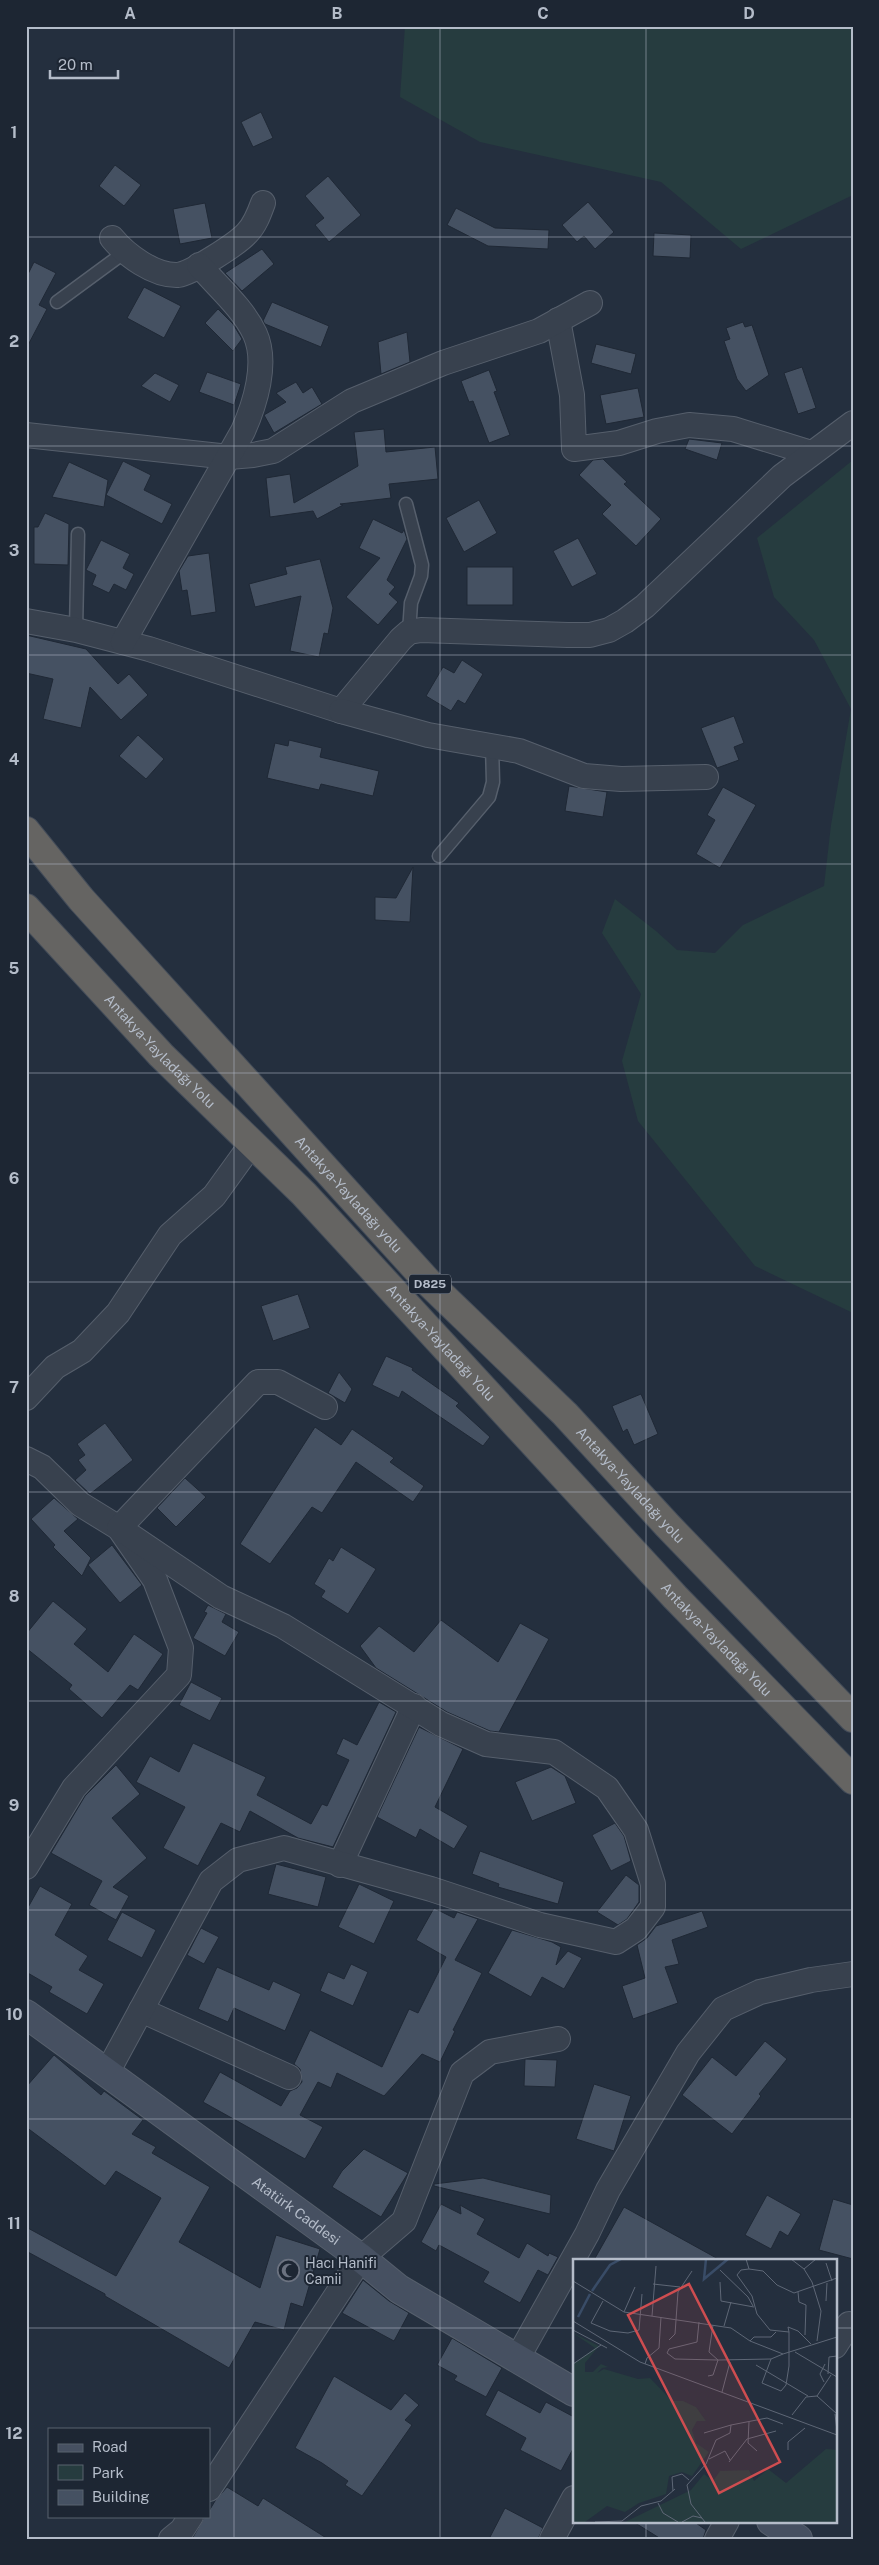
<svg xmlns="http://www.w3.org/2000/svg" width="879" height="2565" font-family="'Public Sans',sans-serif">
<style>
.green{fill:#263c3f}
.building{fill:#455162;stroke:#1f2835}
.lines{fill:none;stroke-linecap:round;stroke-linejoin:round}
.service-casing{stroke:#565f6c;stroke-width:15}
.minor-casing{stroke:#565f6c;stroke-width:26}
.secondary-casing{stroke:#565f6c;stroke-width:30}
.trunk-casing{stroke:#434c59;stroke-width:30}
.service{stroke:#38414e;stroke-width:12}
.minor{stroke:#38414e;stroke-width:24}
.secondary{stroke:#465061;stroke-width:28}
.trunk{stroke:#656462;stroke-width:28}
.grid{fill:none;stroke:#b4bcc9;stroke-width:1;stroke-opacity:0.55}
.labels{text-anchor:middle;dominant-baseline:central;stroke-width:4;stroke-linejoin:round;paint-order:stroke}
.shield{fill:#1d2633;stroke:#878f9c;stroke-width:1}
.shield-label{font-size:12px;font-weight:bold;fill:#b4bcc9}
.street-label{font-size:14px;fill:#b4bcc9;stroke:#1d2633}
.poi-label{font-size:14px;fill:#b4bcc9;stroke:#1d2633;text-anchor:start}
.inset-river{fill:none;stroke:#394c67;stroke-width:2.5}
.inset-road{fill:none;stroke:#5e6776;stroke-width:1}
.view{fill:#ce4d50;fill-opacity:0.15;stroke:#ce4d50;stroke-width:2.5}
.inset-edge{fill:none;stroke:#b4bcc9;stroke-width:2.5}
.neatline{fill:none;stroke:#b4bcc9;stroke-width:2}
.grid-label{font-size:16px;text-anchor:middle;font-weight:bold;fill:#b4bcc9}
</style>
<rect width="100%" height="100%" fill="#242f3e"/>
<g class="green">
<polygon points="405,26 853,26 853,195 741,249 661,182 480,142 400,97"/>
<polygon points="853,460 853,1313 755,1266 638,1121 622,1061 641,994 602,933 615,899 656,931 677,950 715,953 743,925 824,886 831,825 851,709 814,640 774,597 757,538"/>
</g>
<g class="building">
<polygon points="261,112 273,138 253,147 241,122"/>
<polygon points="115,165 141,185 124,206 99,186"/>
<polygon points="328,176 361,215 329,242 315,225 324,218 305,196"/>
<polygon points="588,202 614,232 595,249 584,236 577,242 562,225"/>
<polygon points="205,203 212,238 180,244 173,209"/>
<polygon points="456,208 495,228 549,230 548,249 488,246 447,225"/>
<polygon points="654,233 691,235 690,258 653,256"/>
<polygon points="262,249 274,264 242,291 225,273"/>
<polygon points="34,262 56,273 39,305 47,309 26,349 26,278"/>
<polygon points="144,287 181,306 164,338 127,318"/>
<polygon points="272,302 329,326 321,347 265,324 263,321"/>
<polygon points="218,309 233,324 242,339 233,351 205,323"/>
<polygon points="743,322 745,327 752,325 769,375 746,391 737,379 724,341 730,339 726,328"/>
<polygon points="407,332 410,362 381,374 378,342"/>
<polygon points="596,344 636,354 631,374 591,363"/>
<polygon points="802,367 816,408 798,414 784,373"/>
<polygon points="489,370 497,391 494,392 510,435 489,443 473,401 469,402 461,381"/>
<polygon points="207,372 241,384 234,405 199,392"/>
<polygon points="155,373 179,385 170,402 141,386"/>
<polygon points="296,382 303,393 312,387 322,404 274,433 264,415 286,402 276,393"/>
<polygon points="638,388 644,417 606,424 600,395"/>
<polygon points="384,429 386,452 435,447 438,479 389,484 391,498 340,504 343,505 317,519 313,511 270,517 266,478 290,474 294,503 358,466 354,432"/>
<polygon points="689,439 722,443 717,460 685,449"/>
<polygon points="603,459 627,482 624,484 661,519 636,546 602,514 611,505 579,475 593,460"/>
<polygon points="123,461 151,475 144,490 172,504 162,524 106,495"/>
<polygon points="69,462 108,480 104,507 52,497"/>
<polygon points="479,500 497,533 464,552 446,518"/>
<polygon points="45,513 69,524 68,565 34,564 34,527 38,527"/>
<polygon points="373,519 402,533 404,530 407,539 387,580 395,587 389,594 398,602 378,625 346,597 380,558 359,548"/>
<polygon points="578,538 597,574 572,587 553,551"/>
<polygon points="101,540 130,554 123,568 134,574 126,590 114,584 109,593 92,585 96,575 86,570"/>
<polygon points="209,553 216,612 191,616 187,590 182,591 179,571 188,556"/>
<polygon points="320,559 333,608 328,634 324,633 319,657 290,651 301,596 255,607 249,584 287,574 285,567"/>
<rect x="467" y="567" width="46" height="38"/>
<polygon points="26,635 86,649 118,684 129,674 148,695 121,720 90,687 81,728 43,719 53,679 26,673"/>
<polygon points="462,660 483,674 465,704 458,700 451,711 426,696 443,667 454,673"/>
<polygon points="734,716 744,743 734,747 739,760 717,768 701,728"/>
<polygon points="138,735 164,759 146,779 119,756"/>
<polygon points="289,740 322,748 320,757 379,771 373,796 321,784 319,790 267,778 275,743 288,746"/>
<polygon points="569,786 607,792 603,817 565,811"/>
<polygon points="723,787 756,805 720,868 696,854 715,820 707,815"/>
<polygon points="413,867 410,922 375,920 375,897 396,898"/>
<polygon points="298,1294 310,1328 273,1341 261,1306"/>
<polygon points="386,1356 413,1368 412,1370 459,1403 456,1406 490,1437 483,1446 402,1391 399,1398 372,1385"/>
<polygon points="339,1372 352,1389 345,1403 328,1393"/>
<polygon points="641,1394 658,1434 634,1445 627,1429 623,1432 612,1406"/>
<polygon points="105,1423 133,1460 90,1494 75,1480 86,1470 78,1460 85,1455 77,1444"/>
<polygon points="315,1427 341,1445 352,1429 394,1458 390,1462 424,1486 413,1502 356,1462 322,1513 312,1507 270,1564 240,1544"/>
<polygon points="185,1478 206,1497 176,1527 157,1508"/>
<polygon points="54,1498 78,1519 64,1531 91,1558 82,1576 53,1547 55,1545 31,1519"/>
<polygon points="112,1545 142,1585 120,1603 88,1565"/>
<polygon points="341,1547 376,1569 348,1614 321,1597 325,1591 314,1584 329,1558 333,1561"/>
<polygon points="53,1601 87,1629 74,1644 108,1672 134,1634 163,1654 138,1690 130,1685 102,1718 69,1689 72,1685 26,1648 26,1634"/>
<polygon points="208,1605 226,1614 222,1622 239,1632 225,1656 193,1638 207,1613 204,1612"/>
<polygon points="441,1620 498,1662 520,1623 549,1639 499,1732 490,1731 447,1712 376,1668 360,1646 379,1626 414,1652"/>
<polygon points="191,1682 222,1698 210,1721 179,1705"/>
<polygon points="379,1702 396,1712 333,1847 298,1838 250,1811 240,1832 221,1823 198,1866 163,1848 185,1807 136,1782 150,1756 179,1772 193,1743 266,1777 257,1795 311,1824 322,1804 327,1806 349,1760 336,1754 343,1738 357,1745"/>
<polygon points="419,1727 463,1749 435,1807 468,1826 454,1849 420,1829 416,1838 377,1817"/>
<polygon points="116,1765 140,1794 112,1818 147,1858 113,1887 129,1896 116,1920 89,1905 102,1881 51,1853 85,1796"/>
<polygon points="551,1767 565,1776 576,1803 532,1821 515,1782"/>
<polygon points="615,1823 624,1836 631,1861 611,1871 592,1835"/>
<polygon points="480,1851 564,1882 558,1904 498,1887 499,1884 472,1874"/>
<polygon points="276,1864 326,1877 318,1907 268,1894"/>
<polygon points="626,1875 639,1885 639,1902 627,1919 618,1925 597,1912"/>
<polygon points="359,1884 394,1901 374,1944 338,1927"/>
<polygon points="40,1886 72,1904 55,1935 88,1956 79,1970 104,1984 87,2014 49,1992 52,1987 26,1972 26,1911"/>
<polygon points="434,1908 454,1918 457,1912 478,1919 455,1960 482,1973 453,2030 455,2031 440,2062 422,2054 384,2096 337,2073 331,2088 318,2082 300,2115 323,2127 305,2159 203,2102 220,2072 281,2106 290,2091 297,2088 302,2082 300,2069 294,2064 310,2030 382,2067 409,2009 418,2013 446,1957 416,1940"/>
<polygon points="702,1911 708,1927 672,1940 679,1964 665,1967 678,2003 633,2019 622,1986 645,1978 637,1945 647,1938 656,1926"/>
<polygon points="122,1912 156,1930 142,1958 107,1940"/>
<polygon points="201,1928 219,1937 204,1964 187,1955"/>
<polygon points="512,1930 552,1942 561,1947 556,1965 568,1951 582,1958 564,1989 542,1977 531,1997 488,1973"/>
<polygon points="351,1964 368,1972 353,2006 320,1991 328,1972 344,1979"/>
<polygon points="217,1967 269,1990 273,1981 301,1994 285,2031 234,2008 228,2022 198,2009"/>
<polygon points="765,2041 787,2059 759,2094 761,2096 732,2134 682,2095 712,2057 736,2076"/>
<polygon points="54,2055 101,2095 104,2091 143,2120 132,2134 156,2147 152,2153 210,2187 179,2242 260,2288 276,2235 320,2249 303,2307 291,2303 284,2330 255,2322 229,2368 105,2296 105,2294 26,2251 26,2227 116,2276 161,2198 116,2171 105,2186 26,2127 26,2087"/>
<polygon points="525,2059 557,2060 555,2087 524,2086"/>
<polygon points="594,2084 631,2096 614,2151 576,2139"/>
<polygon points="364,2149 408,2173 381,2217 332,2187 342,2171"/>
<polygon points="483,2178 551,2195 550,2214 434,2186 434,2184"/>
<polygon points="767,2195 801,2214 788,2236 780,2231 771,2249 745,2235"/>
<polygon points="833,2199 853,2205 853,2259 819,2250"/>
<polygon points="441,2204 461,2214 460,2205 485,2219 477,2234 519,2258 527,2243 548,2256 549,2253 558,2257 548,2275 538,2270 520,2303 483,2282 489,2272 439,2245 436,2251 421,2242"/>
<polygon points="624,2207 720,2260 594,2260"/>
<polygon points="363,2280 389,2301 409,2313 394,2341 342,2313"/>
<polygon points="452,2338 502,2368 486,2397 454,2380 457,2376 437,2365"/>
<polygon points="334,2376 391,2410 405,2393 419,2405 405,2420 412,2425 362,2496 345,2485 348,2481 322,2463 295,2448"/>
<polygon points="498,2390 540,2413 546,2402 574,2417 574,2447 561,2471 520,2450 526,2438 485,2415"/>
<polygon points="227,2487 258,2506 263,2498 328,2539 192,2539 205,2516 209,2516 209,2511 215,2501"/>
<polygon points="505,2508 543,2528 538,2539 489,2539"/>
<polygon points="632,2521 693,2521 706,2530 703,2539 661,2539"/>
</g>
<g class="lines">
<defs>
<g id="service">
<polyline points="57,302 125,252"/>
<polyline points="406,504 422,565 421,576 411,603 409,632"/>
<polyline points="76,630 78,534"/>
<polyline points="439,856 489,797 493,782 492,745"/>
</g>
<g id="minor">
<path d="M112 238C126 255 154 276 178 275 192 273 237 244 247 233 255 225 259 214 263 203"/>
<polyline points="558,320 572,395 574,449 619,443 657,431 689,425 733,429 811,453"/>
<polyline points="26,435 229,457 253,455 273,451 352,401 443,363 539,331 590,303"/>
<polyline points="26,621 76,630 149,649 341,711 401,639 409,632 421,630 568,635 590,635 609,630 625,621 645,606 782,476 853,423"/>
<path d="M123 642 243 431C255 404 268 363 255 334 243 308 217 286 199 265"/>
<polyline points="341,711 428,735 519,751 584,776 621,779 706,777"/>
<polyline points="26,1398 55,1367 82,1351 118,1313 170,1235 214,1196 253,1142"/>
<polyline points="26,1459 42,1467 80,1504 119,1528 155,1580 181,1648 179,1675 74,1788 26,1867"/>
<polyline points="340,1865 414,1706"/>
<polyline points="141,2010 289,2077"/>
<polyline points="108,2071 211,1881 238,1860 284,1848 431,1889 540,1925 616,1942 636,1929 653,1907 653,1884 636,1830 607,1788 554,1752 486,1744 441,1724 283,1626 221,1597 119,1528 258,1382 278,1382 325,1407"/>
<polyline points="835,2346 849,2324 853,2326"/>
<polyline points="517,2359 587,2234 608,2190 688,2053 723,2009 760,1992 811,1980 853,1974"/>
<polyline points="209,2489 361,2258 404,2221 462,2073 490,2052 558,2039"/>
<polyline points="171,2539 182,2530 191,2516"/>
<polyline points="552,2539 574,2498"/>
<polyline points="717,2539 727,2521"/>
</g>
<g id="secondary">
<path id="s1" d="M26 2014 361 2258 399 2289 574 2392"/>
<polyline points="771,2521 798,2539"/>
</g>
<g id="trunk">
<path id="s2" d="M26 831 81 899 429 1283 565 1414 667 1525 853 1718"/>
<path id="s3" d="M26 908 161 1055 304 1194 675 1597 853 1780"/>
</g>
</defs>
<use href="#service" class="service-casing"/>
<use href="#minor" class="minor-casing"/>
<use href="#secondary" class="secondary-casing"/>
<use href="#trunk" class="trunk-casing"/>
<use href="#service" class="service"/>
<use href="#minor" class="minor"/>
<use href="#secondary" class="secondary"/>
<use href="#trunk" class="trunk"/>
</g>
<path class="grid" d="M234 26V2539M440 26V2539M646 26V2260M26 237H853M26 446H853M26 655H853M26 864H853M26 1073H853M26 1282H853M26 1492H853M26 1701H853M26 1910H853M26 2119H853M26 2328H574M835 2328H853M646 2521V2539"/>
<defs>
<symbol id="mosque-ring" viewBox="-11 -11 22 22"><circle r="9.5" fill="#1d2633" stroke="#6b7280" stroke-width="1.5"/><path d="M3.5-4.9A6 6 0 1 0 3.5 4.9A5 5 0 1 1 3.5-4.9Z" fill="#6b7280"/></symbol>
</defs>
<g fill-rule="evenodd">
<use href="#mosque-ring" x="276" y="2258" width="25" height="25"/>
</g>
<g class="labels">
<rect class="shield" x="409" y="1274.5" width="42" height="19" rx="4"/>
<g class="shield-label">
<text x="430" y="1284">D825</text>
</g>
<g class="street-label">
<text stroke="none"><textPath href="#s3" startOffset="196">Antakya-Yayladağı Yolu</textPath></text>
<text stroke="none"><textPath href="#s2" startOffset="486">Antakya-Yayladağı yolu</textPath></text>
<text stroke="none"><textPath href="#s3" startOffset="601">Antakya-Yayladağı Yolu</textPath></text>
<text stroke="none"><textPath href="#s2" startOffset="891">Antakya-Yayladağı yolu</textPath></text>
<text stroke="none"><textPath href="#s3" startOffset="1006">Antakya-Yayladağı Yolu</textPath></text>
<text stroke="none"><textPath href="#s1" startOffset="334">Atatürk Caddesi</textPath></text>
</g>
<g class="poi-label">
<text x="305" y="2263">Hacı Hanifi<tspan x="305" dy="16">Camii</tspan></text>
</g>
</g>
<g transform="translate(573 2259)">
<rect width="264" height="264" fill="#242f3e"/>
<path d="M0 74 26 87 12 104V113H20L28 105 35 108 29 109 24 114 31 110 65 120 77 119 99 142H110L123 148 133 162H124L119 171 123 184 136 193 119 217 109 213 96 217 93 235 66 244 52 253 34 247 12 263H0V105L22 89ZM253 190 264 191V263H52L118 231 131 215 140 222 147 212 176 211 181 222 195 210 213 224Z" fill="#263c3f"/>
<path class="inset-river" d="M133 0 131 20 155 0M19 32 37 6 48 0M5 58 17 35"/>
<path class="inset-road" d="M173 0 176 10 190 12 204 26 221 34 264 19M218 0 231 10 239 23 248 52 244 82M253 4 259 22M176 10 168 11 164 16 179 37 184 55 197 71 216 73V107L213 126 208 132 189 124 198 100M231 10 243 0M147 11 175 38 180 47M0 22 51 53 158 69 177 82 210 95 264 78M147 23 148 42 181 48M80 25 107 28M225 33 226 43 233 46 232 76M30 42 18 64 37 72 55 74 66 71 69 35M253 42 254 24M51 53 62 28M79 57 83 7M0 62 67 103 264 176M126 63 124 83 96 90 94 94 102 100 145 101 140 116 135 117M140 66 136 93 145 101 198 100 210 95M151 67 158 43M0 71 34 89M216 73 215 68 225 72 238 85M96 81 102 75 105 33 119 12M177 82 181 78H198L203 73M222 93 264 118M0 105 28 86M72 105 74 99 86 89 88 58M183 106 235 137M255 115 256 98 264 97M251 123 247 115 252 105M149 133 157 103M244 137 264 155M262 155 264 172M219 156 233 138 244 137 258 116M176 163 175 184 184 192M131 174 158 166M215 191V183L232 169M136 200 152 192 157 201M156 203 174 180 203 172M100 232 99 218 109 215 116 221M85 244 90 254 105 263M22 263 49 262 68 247 88 242 102 230M109 263 120 257 129 259M132 263 118 245 114 226 133 205 143 181 157 174 158 166 194 159 210 165"/>
<path class="view" d="M116 25 207 203 146 234 55 56Z"/>
<rect width="264" height="264" class="inset-edge"/>
</g>
<rect width="879" height="2565" fill="none" stroke="#1d2633" stroke-width="55"/>
<rect x="48" y="2428" width="162" height="90" fill="#1d2633" stroke="#59626f"/>
<rect x="58" y="2444" width="25" height="8" fill="#465061" stroke="#59626f"/>
<text x="92" y="2452" font-size="15" fill="#b4bcc9">Road</text>
<rect x="58" y="2465" width="25" height="15" fill="#263c3f" stroke="#59626f"/>
<text x="92" y="2478" font-size="15" fill="#b4bcc9">Park</text>
<rect x="58" y="2490" width="25" height="15" fill="#455162" stroke="#59626f"/>
<text x="92" y="2502" font-size="15" fill="#b4bcc9">Building</text>
<path d="M50 70v8h68v-8" fill="none" stroke="#b4bcc9" stroke-width="2.5"/>
<text x="58" y="70" font-size="15" fill="#b4bcc9" stroke="#1d2633" stroke-width="4" paint-order="stroke">20 m</text>
<rect x="28" y="28" width="824" height="2510" class="neatline"/>
<g class="grid-label">
<text x="130" y="19">A</text>
<text x="337" y="19">B</text>
<text x="543" y="19">C</text>
<text x="749" y="19">D</text>
<text x="14" y="138">1</text>
<text x="14" y="347">2</text>
<text x="14" y="556">3</text>
<text x="14" y="765">4</text>
<text x="14" y="974">5</text>
<text x="14" y="1184">6</text>
<text x="14" y="1393">7</text>
<text x="14" y="1602">8</text>
<text x="14" y="1811">9</text>
<text x="14" y="2020">10</text>
<text x="14" y="2229">11</text>
<text x="14" y="2439">12</text>
</g>
</svg>
